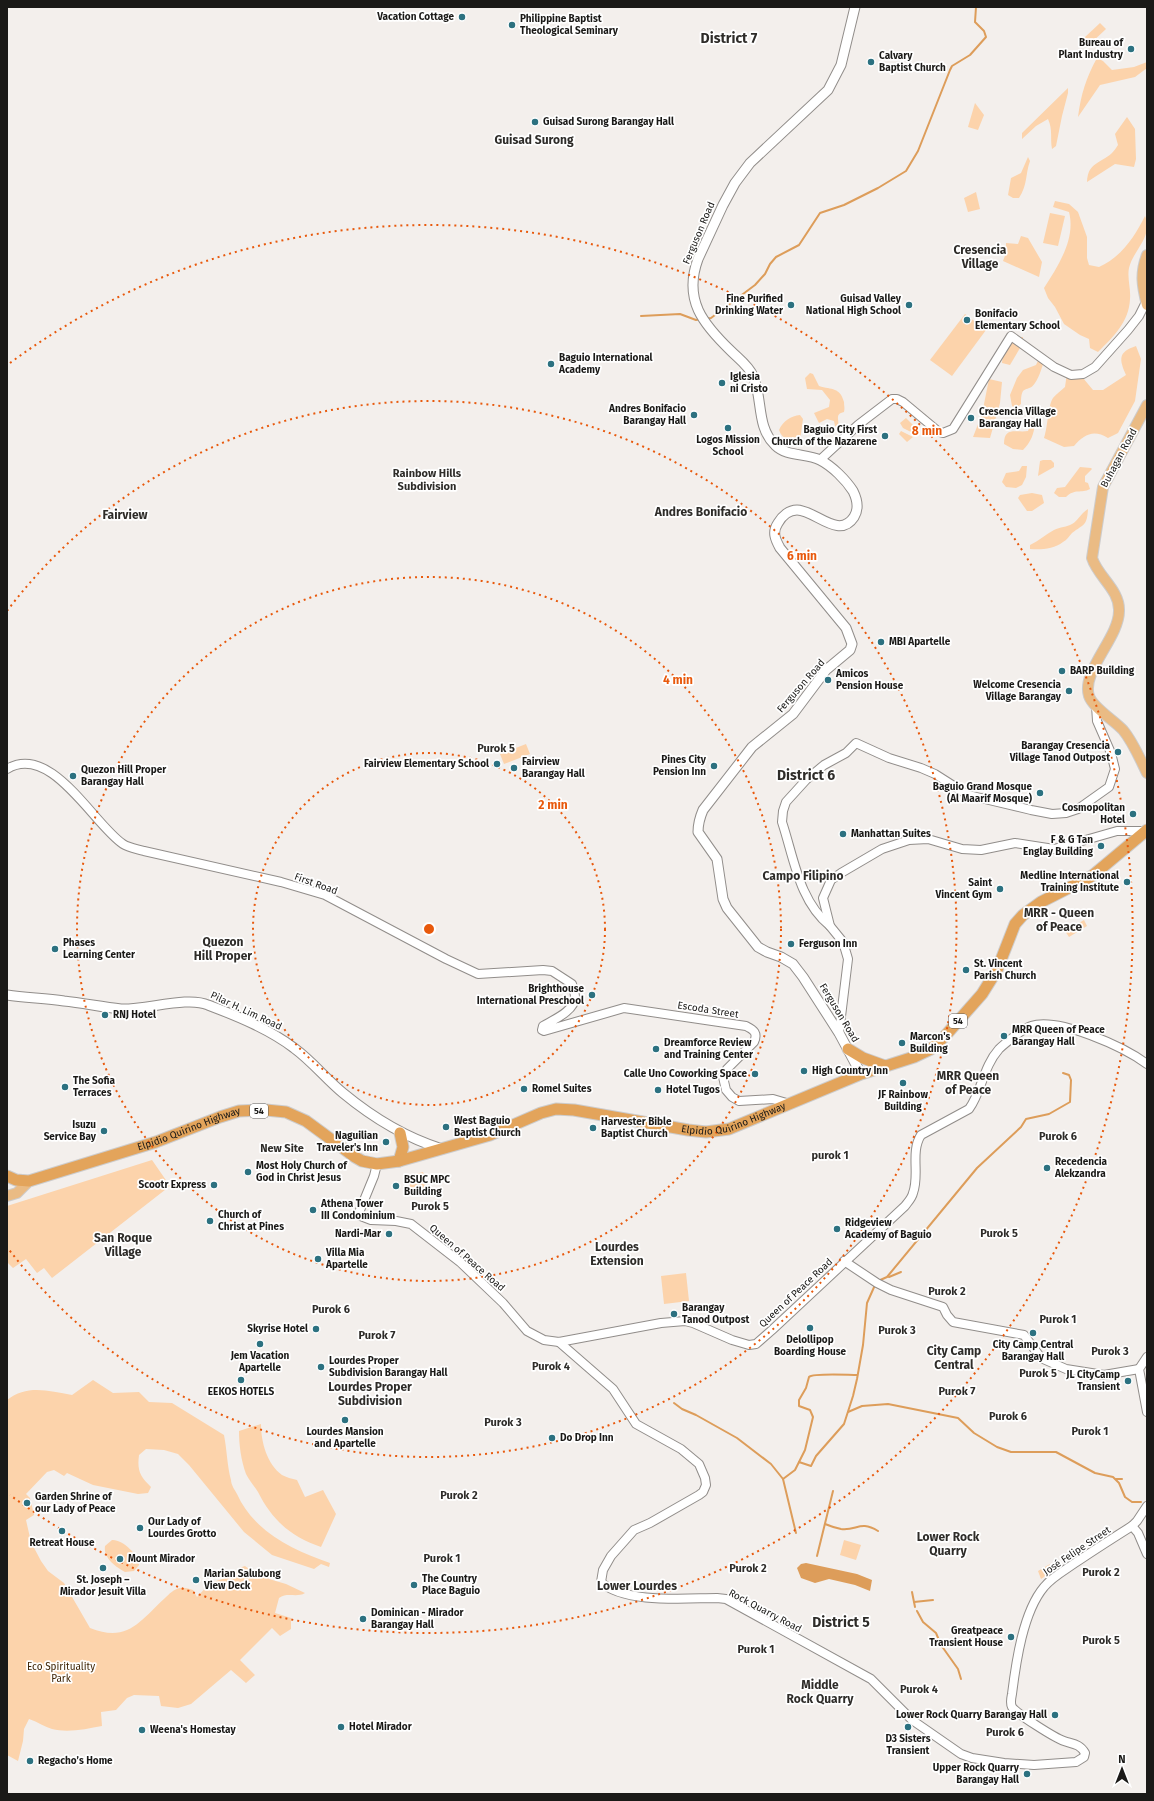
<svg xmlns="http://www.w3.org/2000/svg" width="1154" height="1801" font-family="'Fira Sans',sans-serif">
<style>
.green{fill:#fcd3ab}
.water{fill:#dd9d5a}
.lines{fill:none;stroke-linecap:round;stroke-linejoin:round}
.stream{stroke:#dd9d5a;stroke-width:2}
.tertiary-casing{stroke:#918d8a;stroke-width:10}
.secondary-casing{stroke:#918d8a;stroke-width:11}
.primary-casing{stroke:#cdcccc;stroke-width:12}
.trunk-casing{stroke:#cdcccc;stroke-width:13}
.tertiary{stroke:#fff;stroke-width:8}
.secondary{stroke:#fff;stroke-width:9}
.primary{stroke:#eabb84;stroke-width:10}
.trunk{stroke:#e3a45b;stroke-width:11}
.ring{fill:none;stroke:#e8590c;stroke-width:2;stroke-dasharray:2 4}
.poi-dot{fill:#2c7180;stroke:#fff;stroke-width:1.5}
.labels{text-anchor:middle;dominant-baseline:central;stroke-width:3.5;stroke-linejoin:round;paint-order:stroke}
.shield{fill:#fff;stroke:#5f5e5d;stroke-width:1}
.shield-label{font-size:9px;font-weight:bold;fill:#1a1917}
.poi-label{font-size:10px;font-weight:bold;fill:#1a1917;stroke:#fff;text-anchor:start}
.street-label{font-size:10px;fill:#1a1917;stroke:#fff}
.park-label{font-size:10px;fill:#3d2305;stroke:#fff}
.neighbourhood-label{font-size:11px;font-weight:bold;fill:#2e2c29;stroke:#fff}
.quarter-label{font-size:12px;font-weight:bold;fill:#2e2c29;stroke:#fff}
.district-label{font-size:14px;font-weight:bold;fill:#2e2c29;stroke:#fff}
.centre{fill:#e8590c;stroke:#fff;stroke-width:2}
.ring-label{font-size:12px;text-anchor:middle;font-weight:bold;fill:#e8590c;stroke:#fff;stroke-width:3.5;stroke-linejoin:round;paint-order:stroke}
</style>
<rect width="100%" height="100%" fill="#f3efec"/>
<g class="green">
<polygon points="1100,23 1106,29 1090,44 1084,38"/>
<path d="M1097 58 1103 61 1112 70 1134 67 1147 62V68L1135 77 1100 85 1078 117C1081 94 1086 78 1097 58Z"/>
<path d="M1068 88V93L1062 116 1056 146 1052 149C1050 138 1053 130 1048 119L1036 126 1022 139V133Z"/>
<polygon points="975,103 984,115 978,130 968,127"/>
<path d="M1127 117 1135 129 1136 159 1134 167 1115 164 1087 182C1088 162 1100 164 1112 153 1114 151 1116 148 1118 145L1115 134Z"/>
<path d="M1028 157 1030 161C1025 175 1028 184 1019 198H1013L1008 195 1011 178 1021 173Z"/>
<polygon points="976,192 980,209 968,212 964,198"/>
<path d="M1055 201 1069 204 1078 212 1087 237V258L1089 265 1099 267C1121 257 1134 238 1145 216 1154 236 1133 250 1129 268 1127 278 1131 289 1130 299 1129 322 1113 337 1098 352L1090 348 1089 339 1080 335 1064 324 1055 307 1048 298 1044 288C1058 266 1076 239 1069 212L1053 207Z"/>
<polygon points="1050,213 1065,216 1058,246 1043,243"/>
<polygon points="1021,236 1028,238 1042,262 1039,277 1003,261 1006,253 1006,243 1018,244"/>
<polygon points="965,314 986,330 952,376 930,360"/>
<path d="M1023 337V343L1010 365 1002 363C1002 353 1012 338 1023 337Z"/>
<path d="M1136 346 1141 359 1135 401 1118 433 1108 438C1094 429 1084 434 1074 446L1064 447 1044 438C1048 426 1048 405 1053 398 1056 394 1061 391 1065 387L1067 373 1083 378 1093 390H1103L1126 375C1119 359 1118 352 1136 346Z"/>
<path d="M1041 354 1045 359C1042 366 1040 376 1035 383 1028 394 1021 382 1021 404L1016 408 1012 406 1010 395 1017 378 1023 370 1036 365Z"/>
<path d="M810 373 813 374 819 386C832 390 840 387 844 402 844 406 845 408 844 412 834 414 840 420 838 427L835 426 834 421 827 419 819 423 814 413 829 407 830 400 822 390 807 389 805 378Z"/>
<polygon points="989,379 1002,382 1000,403 990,438 973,437 982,414"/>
<path d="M800 415 803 419 800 440 797 442C789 440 782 439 779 430 783 421 791 416 800 415Z"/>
<polygon points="906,418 918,430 913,433 903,428 900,423"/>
<path d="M1031 423H1035C1034 434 1031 442 1023 450L1013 449 1004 444C1004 426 1016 433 1028 431Z"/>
<polygon points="901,431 913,437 907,442 899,434"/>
<polygon points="1043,460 1051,460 1054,463 1054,467 1038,476 1040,461"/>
<polygon points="1022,466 1027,466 1026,477 1022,485 1016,488 1006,487 1002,482 1006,473 1019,471"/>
<path d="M1080 467 1091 468 1092 469 1085 476V482L1088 483 1090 489C1081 494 1075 488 1066 497H1059L1054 493 1057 488 1065 487Z"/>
<polygon points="1032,493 1042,495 1044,503 1032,511 1027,511 1018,498 1020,495"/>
<path d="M1088 509C1087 526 1084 524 1072 533 1069 536 1067 540 1063 542 1054 549 1041 550 1030 549V545C1039 541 1046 534 1054 530 1060 527 1067 527 1072 524 1078 521 1080 514 1088 509Z"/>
<polygon points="526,744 530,754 504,764 500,754"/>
<polygon points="1084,920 1087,926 1069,937 1065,931"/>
<polygon points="152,1160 170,1186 52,1278 44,1268 37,1273 26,1259 13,1268 7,1262 7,1206"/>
<polygon points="423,1172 427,1183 421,1192 413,1196 408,1194 412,1175"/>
<polygon points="686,1273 689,1301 664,1304 661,1276"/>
<path d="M93 1380 113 1393 139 1392 149 1402 172 1403 224 1435C227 1450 227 1465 231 1480 231 1485 235 1490 237 1494 254 1532 293 1550 330 1563L329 1567 321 1564 314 1569 272 1555 244 1532 189 1465 178 1454 164 1450 146 1449 139 1455C137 1471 140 1476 151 1487L148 1493 138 1494 93 1485 67 1473 64 1476 54 1470 47 1472 26 1494 30 1498 34 1515 26 1520 31 1542 41 1561 48 1571 64 1583 90 1628C128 1643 140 1621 165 1598 169 1594 174 1589 180 1588 184 1587 189 1589 193 1590L197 1597 210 1583 232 1576 239 1568 245 1566 253 1572 264 1574 269 1579 286 1584 305 1593C297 1598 287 1592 279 1598L275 1613 291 1618V1629L280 1636 272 1628 240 1660 255 1675 246 1683 231 1670 191 1704 178 1708 161 1706 159 1696 134 1695 127 1698 116 1710 101 1712 102 1726C86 1729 68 1733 52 1729 45 1727 38 1722 29 1719L24 1729 23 1741 18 1761 7 1755V1400C27 1384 49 1391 72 1395Z"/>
<path d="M261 1424C261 1442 267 1464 282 1475 286 1477 292 1479 297 1480L305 1497 323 1490 336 1514 321 1547C291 1537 272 1520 258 1492 254 1486 249 1480 246 1474 241 1460 239 1445 239 1431Z"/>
<path d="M112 1540C122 1539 139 1555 139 1565L134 1571 125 1572C116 1567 103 1558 105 1546Z"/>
<polygon points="844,1540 861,1545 856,1560 840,1555"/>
<polygon points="1050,1564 1049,1567 1053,1571 1041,1579 1038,1571"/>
</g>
<polygon class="water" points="806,1563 857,1574 872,1580 870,1591 855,1585 829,1579 815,1583 801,1578 797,1568 801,1564"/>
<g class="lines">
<g class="stream">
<polyline points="641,316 680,314 696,320 701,319"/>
<polyline points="705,319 711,318 755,285 765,274 770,264 776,257 799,245 820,213 844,205 878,188 906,171 918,151 950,70 952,66 970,55 986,37 984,31 975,22 976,7"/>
<polyline points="889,1277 901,1272"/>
<polyline points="878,1281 887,1277 977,1168 1021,1127 1026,1119 1049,1114 1070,1102 1071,1080 1069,1075 1063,1073"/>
<polyline points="674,1403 682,1409 696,1415 737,1438 771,1464 783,1479 796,1533"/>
<polyline points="848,1412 862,1406 888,1404 958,1418 974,1433 997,1447 1011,1452 1056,1452 1095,1473 1113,1477 1119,1483 1125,1497 1132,1502 1141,1502"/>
<path d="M799 1462 805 1450 813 1417 810 1410 799 1406V1400L806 1388 809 1377C813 1373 847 1375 857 1375"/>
<polyline points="783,1479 795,1470 799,1462 811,1466 816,1456 844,1424 853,1396 857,1379 863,1345 867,1303 875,1285"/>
<polyline points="1116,1479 1122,1479"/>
<path d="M825 1524C830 1526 836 1528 841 1529 857 1531 860 1520 878 1531"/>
<polyline points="817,1556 833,1491"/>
<polyline points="912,1592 915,1607"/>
<polyline points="914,1602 933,1600"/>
<polyline points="917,1611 923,1622 936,1633 941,1645 958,1669 961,1679"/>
</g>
<defs>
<g id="tertiary">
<polyline points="820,460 858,425 892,399 897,399 903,402 939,432 943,433 953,429 1011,336 1054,367 1071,375 1083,374 1095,367 1128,330 1139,316 1146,302"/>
<path d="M7 769C51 742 94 825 123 844 129 848 138 849 144 851L281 882 325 895 446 959 478 974 543 970 552 971 572 984C573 988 575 993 575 997 575 1011 553 1020 543 1026L542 1030 544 1031 624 1008 746 1026C754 1030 758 1033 754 1042L727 1069 723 1077 726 1090 732 1097 739 1101 773 1099 790 1104"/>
<path d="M830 926C799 901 794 858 782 822L783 811 786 802 806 780 824 765 846 753 856 743 889 758 921 768 935 774 968 795 1031 810 1052 814 1066 813 1078 809 1109 787 1115 769 1111 753 1097 721 1096 706"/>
<polyline points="839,1033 848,959 843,942 830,926 823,898 831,880 841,873 882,849 909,840 928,839 962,849 981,850 1015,843 1054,849 1117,831 1146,831"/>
<path d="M377 1164 374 1176 358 1215 371 1220 396 1221 411 1224 460 1262 503 1303 527 1331 544 1340 559 1342 661 1323 685 1321 693 1323 732 1340 749 1345 756 1344 772 1330 905 1206C908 1202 912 1198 913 1193 920 1175 910 1152 921 1135L969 1109C982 1091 983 1067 999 1049 1004 1044 1024 1028 1031 1026 1059 1017 1124 1047 1147 1064"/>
<polyline points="844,1261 877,1283 891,1290 943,1307 947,1315 953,1322 1024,1335 1041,1358 1066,1369 1104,1375 1139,1369"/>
<path d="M559 1342 613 1389 636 1424 681 1449 699 1464 705 1478 706 1485 703 1492 699 1495 650 1523 634 1530 611 1556 603 1570 601 1582C624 1604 687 1598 717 1598L726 1599 871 1679 912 1720 961 1754 972 1758 1004 1763 1034 1765 1076 1762 1084 1757 1085 1753C1080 1744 1073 1744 1064 1741 1055 1738 1017 1714 1012 1707 1010 1703 1011 1699 1012 1694 1016 1662 1023 1612 1044 1587 1052 1577 1065 1570 1075 1563 1094 1550 1113 1538 1132 1526L1137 1521 1147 1506"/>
<polyline points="1147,1357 1139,1369 1147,1412"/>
<polyline points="1132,1526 1138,1533 1147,1554"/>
</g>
<g id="secondary">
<path d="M855 7 841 65 828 90 750 163 735 183 723 205 698 259C683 300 703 324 731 351 739 359 749 366 753 376 763 398 756 427 775 445 787 457 806 453 820 460 832 466 846 480 853 491 857 499 859 509 854 517 839 540 815 510 797 510 789 510 782 516 778 523 772 532 775 539 780 548L846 628 852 644 850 650 826 670 793 714 752 747 703 810C700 817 698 823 698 832L717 859 723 899 727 908 758 947 767 952 781 957 793 964 803 977 839 1033 861 1074"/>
<path d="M7 995C26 998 45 998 64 1001 83 1003 102 1007 121 1009 146 1010 188 996 208 1005 237 1016 269 1029 294 1048 312 1061 326 1079 343 1093 372 1117 407 1138 442 1149"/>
</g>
<g id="primary">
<path d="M1147 255C1140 273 1142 286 1147 305"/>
<path d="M1147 405 1103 487 1092 558C1098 577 1120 590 1119 611 1119 638 1081 671 1089 696 1093 708 1114 720 1123 730 1133 742 1140 759 1147 773"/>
<polyline points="7,1196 17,1193 29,1181"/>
</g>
<g id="trunk">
<polyline points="848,1049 863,1058 885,1066"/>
<polyline points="399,1161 403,1147 400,1133"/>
<path id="s1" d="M7 1176 16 1180 29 1181 156 1142 220 1117 239 1111 266 1110 286 1112 306 1121 355 1157 362 1161 377 1164 399 1161 490 1135 541 1113 556 1109 574 1110 688 1130 706 1132 729 1129 861 1074 914 1057 931 1049 945 1036 982 994 997 970 1015 924 1023 915 1041 902 1092 876 1147 830"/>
</g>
</defs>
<use href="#tertiary" class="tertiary-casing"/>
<use href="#secondary" class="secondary-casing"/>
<use href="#primary" class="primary-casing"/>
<use href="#trunk" class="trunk-casing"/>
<use href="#tertiary" class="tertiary"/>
<use href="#secondary" class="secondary"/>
<use href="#primary" class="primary"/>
<use href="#trunk" class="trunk"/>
</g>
<g class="ring">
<circle cx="429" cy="929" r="176"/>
<circle cx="429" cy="929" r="352"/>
<path d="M7 611A528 528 0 1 1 7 1247"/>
<path d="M10 363A704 704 0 1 1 10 1495"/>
</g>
<g class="poi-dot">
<circle cx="462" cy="17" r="4"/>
<circle cx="512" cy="25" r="4"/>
<circle cx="1131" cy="49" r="4"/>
<circle cx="871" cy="62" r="4"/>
<circle cx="535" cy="122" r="4"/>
<circle cx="791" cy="305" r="4"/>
<circle cx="909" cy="305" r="4"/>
<circle cx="967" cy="320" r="4"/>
<circle cx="551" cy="364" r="4"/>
<circle cx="722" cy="383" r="4"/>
<circle cx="694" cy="415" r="4"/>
<circle cx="971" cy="418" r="4"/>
<circle cx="728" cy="428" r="4"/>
<circle cx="885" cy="436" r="4"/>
<circle cx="881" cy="642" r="4"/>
<circle cx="1062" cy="671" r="4"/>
<circle cx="828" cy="680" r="4"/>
<circle cx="1069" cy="691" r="4"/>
<circle cx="1118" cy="752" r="4"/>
<circle cx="497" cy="764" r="4"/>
<circle cx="714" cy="766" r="4"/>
<circle cx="514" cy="768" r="4"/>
<circle cx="73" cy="776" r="4"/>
<circle cx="1040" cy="793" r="4"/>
<circle cx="1133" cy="814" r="4"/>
<circle cx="843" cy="834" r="4"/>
<circle cx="1101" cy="846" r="4"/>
<circle cx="1127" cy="882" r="4"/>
<circle cx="1000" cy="889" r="4"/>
<circle cx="791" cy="944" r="4"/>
<circle cx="55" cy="949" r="4"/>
<circle cx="966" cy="970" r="4"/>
<circle cx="592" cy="995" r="4"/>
<circle cx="105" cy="1015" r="4"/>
<circle cx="1004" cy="1036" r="4"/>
<circle cx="902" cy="1043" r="4"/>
<circle cx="656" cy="1049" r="4"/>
<circle cx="804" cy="1071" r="4"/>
<circle cx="755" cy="1074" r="4"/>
<circle cx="903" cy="1083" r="4"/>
<circle cx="65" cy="1087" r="4"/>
<circle cx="524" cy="1089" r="4"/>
<circle cx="658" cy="1090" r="4"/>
<circle cx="446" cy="1127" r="4"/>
<circle cx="593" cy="1128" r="4"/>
<circle cx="104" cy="1131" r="4"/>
<circle cx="386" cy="1142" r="4"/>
<circle cx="1047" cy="1168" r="4"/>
<circle cx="248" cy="1172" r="4"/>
<circle cx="214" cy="1185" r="4"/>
<circle cx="396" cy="1186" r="4"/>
<circle cx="313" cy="1210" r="4"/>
<circle cx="210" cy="1221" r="4"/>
<circle cx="837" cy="1229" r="4"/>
<circle cx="389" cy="1234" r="4"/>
<circle cx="318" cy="1259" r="4"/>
<circle cx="674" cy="1314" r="4"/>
<circle cx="810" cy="1328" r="4"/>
<circle cx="316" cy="1329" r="4"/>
<circle cx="1033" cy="1333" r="4"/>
<circle cx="260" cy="1344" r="4"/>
<circle cx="321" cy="1367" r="4"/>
<circle cx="241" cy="1380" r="4"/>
<circle cx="1128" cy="1381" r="4"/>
<circle cx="345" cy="1420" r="4"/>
<circle cx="552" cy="1438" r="4"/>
<circle cx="27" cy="1503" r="4"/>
<circle cx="140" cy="1528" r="4"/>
<circle cx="62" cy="1531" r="4"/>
<circle cx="120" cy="1559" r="4"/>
<circle cx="103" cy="1568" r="4"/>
<circle cx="196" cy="1580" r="4"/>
<circle cx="414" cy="1585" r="4"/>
<circle cx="363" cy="1619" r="4"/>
<circle cx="1011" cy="1637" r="4"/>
<circle cx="1055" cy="1715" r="4"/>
<circle cx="341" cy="1727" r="4"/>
<circle cx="908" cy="1727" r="4"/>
<circle cx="142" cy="1730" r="4"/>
<circle cx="30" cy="1761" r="4"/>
<circle cx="1027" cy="1774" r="4"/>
</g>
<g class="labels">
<g class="shield">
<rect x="949" y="1014" width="18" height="14" rx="3"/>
<rect x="250" y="1104" width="18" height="14" rx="3"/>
</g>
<g class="shield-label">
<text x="958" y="1021">54</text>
<text x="259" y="1111">54</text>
</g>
<g class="poi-label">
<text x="454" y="17" text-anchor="end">Vacation Cottage</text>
<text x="520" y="19">Philippine Baptist<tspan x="520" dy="12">Theological Seminary</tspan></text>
<text x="1123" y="43" text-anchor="end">Bureau of<tspan x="1123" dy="12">Plant Industry</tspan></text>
<text x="879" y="56">Calvary<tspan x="879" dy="12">Baptist Church</tspan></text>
<text x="543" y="122">Guisad Surong Barangay Hall</text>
<text x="783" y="299" text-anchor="end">Fine Purified<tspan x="783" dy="12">Drinking Water</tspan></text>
<text x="901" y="299" text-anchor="end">Guisad Valley<tspan x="901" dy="12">National High School</tspan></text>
<text x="975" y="314">Bonifacio<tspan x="975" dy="12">Elementary School</tspan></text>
<text x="559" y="358">Baguio International<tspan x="559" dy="12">Academy</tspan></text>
<text x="730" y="377">Iglesia<tspan x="730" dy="12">ni Cristo</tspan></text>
<text x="686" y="409" text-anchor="end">Andres Bonifacio<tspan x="686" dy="12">Barangay Hall</tspan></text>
<text x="979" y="412">Cresencia Village<tspan x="979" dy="12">Barangay Hall</tspan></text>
<text x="877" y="430" text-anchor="end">Baguio City First<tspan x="877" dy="12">Church of the Nazarene</tspan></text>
<text x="728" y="440" text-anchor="middle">Logos Mission<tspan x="728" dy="12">School</tspan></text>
<text x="889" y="642">MBI Apartelle</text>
<text x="1070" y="671">BARP Building</text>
<text x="836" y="674">Amicos<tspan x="836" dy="12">Pension House</tspan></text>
<text x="1061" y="685" text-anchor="end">Welcome Cresencia<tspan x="1061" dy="12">Village Barangay</tspan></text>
<text x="1110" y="746" text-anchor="end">Barangay Cresencia<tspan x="1110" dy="12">Village Tanod Outpost</tspan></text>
<text x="706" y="760" text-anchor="end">Pines City<tspan x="706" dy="12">Pension Inn</tspan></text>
<text x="522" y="762">Fairview<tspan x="522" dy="12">Barangay Hall</tspan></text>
<text x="489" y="764" text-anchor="end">Fairview Elementary School</text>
<text x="81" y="770">Quezon Hill Proper<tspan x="81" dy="12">Barangay Hall</tspan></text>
<text x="1032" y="787" text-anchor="end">Baguio Grand Mosque<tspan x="1032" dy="12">(Al Maarif Mosque)</tspan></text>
<text x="1125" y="808" text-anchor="end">Cosmopolitan<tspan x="1125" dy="12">Hotel</tspan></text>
<text x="851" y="834">Manhattan Suites</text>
<text x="1093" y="840" text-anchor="end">F &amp; G Tan<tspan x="1093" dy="12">Englay Building</tspan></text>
<text x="1119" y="876" text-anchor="end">Medline International<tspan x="1119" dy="12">Training Institute</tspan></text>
<text x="992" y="883" text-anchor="end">Saint<tspan x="992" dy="12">Vincent Gym</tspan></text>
<text x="63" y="943">Phases<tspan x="63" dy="12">Learning Center</tspan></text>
<text x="799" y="944">Ferguson Inn</text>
<text x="974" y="964">St. Vincent<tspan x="974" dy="12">Parish Church</tspan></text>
<text x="584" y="989" text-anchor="end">Brighthouse<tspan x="584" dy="12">International Preschool</tspan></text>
<text x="113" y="1015">RNJ Hotel</text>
<text x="1012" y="1030">MRR Queen of Peace<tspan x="1012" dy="12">Barangay Hall</tspan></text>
<text x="910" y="1037">Marcon's<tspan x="910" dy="12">Building</tspan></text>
<text x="664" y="1043">Dreamforce Review<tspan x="664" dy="12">and Training Center</tspan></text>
<text x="812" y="1071">High Country Inn</text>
<text x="747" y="1074" text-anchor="end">Calle Uno Coworking Space</text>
<text x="73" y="1081">The Sofia<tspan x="73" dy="12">Terraces</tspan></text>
<text x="532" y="1089">Romel Suites</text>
<text x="666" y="1090">Hotel Tugos</text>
<text x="903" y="1095" text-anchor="middle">JF Rainbow<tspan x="903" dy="12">Building</tspan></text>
<text x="454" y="1121">West Baguio<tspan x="454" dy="12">Baptist Church</tspan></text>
<text x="601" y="1122">Harvester Bible<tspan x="601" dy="12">Baptist Church</tspan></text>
<text x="96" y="1125" text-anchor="end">Isuzu<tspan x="96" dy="12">Service Bay</tspan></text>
<text x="378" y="1136" text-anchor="end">Naguilian<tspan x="378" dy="12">Traveler's Inn</tspan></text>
<text x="1055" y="1162">Recedencia<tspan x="1055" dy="12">Alekzandra</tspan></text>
<text x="256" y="1166">Most Holy Church of<tspan x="256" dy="12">God in Christ Jesus</tspan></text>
<text x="404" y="1180">BSUC MPC<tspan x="404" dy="12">Building</tspan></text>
<text x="206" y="1185" text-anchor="end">Scootr Express</text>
<text x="321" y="1204">Athena Tower<tspan x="321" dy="12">III Condominium</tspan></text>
<text x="218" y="1215">Church of<tspan x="218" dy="12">Christ at Pines</tspan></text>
<text x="845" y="1223">Ridgeview<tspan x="845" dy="12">Academy of Baguio</tspan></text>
<text x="381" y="1234" text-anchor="end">Nardi-Mar</text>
<text x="326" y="1253">Villa Mia<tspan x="326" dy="12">Apartelle</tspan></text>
<text x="682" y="1308">Barangay<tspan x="682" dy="12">Tanod Outpost</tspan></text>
<text x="308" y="1329" text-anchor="end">Skyrise Hotel</text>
<text x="810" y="1340" text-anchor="middle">Delollipop<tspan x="810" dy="12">Boarding House</tspan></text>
<text x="1033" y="1345" text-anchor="middle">City Camp Central<tspan x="1033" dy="12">Barangay Hall</tspan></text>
<text x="260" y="1356" text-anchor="middle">Jem Vacation<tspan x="260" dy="12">Apartelle</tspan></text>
<text x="329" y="1361">Lourdes Proper<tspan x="329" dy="12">Subdivision Barangay Hall</tspan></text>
<text x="1120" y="1375" text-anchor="end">JL CityCamp<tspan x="1120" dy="12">Transient</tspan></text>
<text x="241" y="1392" text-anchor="middle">EEKOS HOTELS</text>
<text x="345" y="1432" text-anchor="middle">Lourdes Mansion<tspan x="345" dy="12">and Apartelle</tspan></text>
<text x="560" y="1438">Do Drop Inn</text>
<text x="35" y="1497">Garden Shrine of<tspan x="35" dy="12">our Lady of Peace</tspan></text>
<text x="148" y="1522">Our Lady of<tspan x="148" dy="12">Lourdes Grotto</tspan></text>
<text x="62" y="1543" text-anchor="middle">Retreat House</text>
<text x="128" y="1559">Mount Mirador</text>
<text x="204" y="1574">Marian Salubong<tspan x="204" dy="12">View Deck</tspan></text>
<text x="422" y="1579">The Country<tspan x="422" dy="12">Place Baguio</tspan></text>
<text x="103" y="1580" text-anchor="middle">St. Joseph –<tspan x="103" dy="12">Mirador Jesuit Villa</tspan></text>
<text x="371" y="1613">Dominican - Mirador<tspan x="371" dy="12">Barangay Hall</tspan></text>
<text x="1003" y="1631" text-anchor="end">Greatpeace<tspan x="1003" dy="12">Transient House</tspan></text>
<text x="1047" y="1715" text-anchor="end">Lower Rock Quarry Barangay Hall</text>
<text x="349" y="1727">Hotel Mirador</text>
<text x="150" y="1730">Weena's Homestay</text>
<text x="908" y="1739" text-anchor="middle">D3 Sisters<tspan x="908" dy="12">Transient</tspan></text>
<text x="38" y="1761">Regacho’s Home</text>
<text x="1019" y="1768" text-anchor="end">Upper Rock Quarry<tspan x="1019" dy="12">Barangay Hall</tspan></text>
</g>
<g class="street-label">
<text transform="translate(699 233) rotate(-67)">Ferguson Road</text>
<text transform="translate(1119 458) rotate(-62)">Buhagan Road</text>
<text transform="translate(801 686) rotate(-49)">Ferguson Road</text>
<text transform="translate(316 884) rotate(20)">First Road</text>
<text transform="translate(708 1010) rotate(9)">Escoda Street</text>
<text transform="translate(246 1011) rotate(25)">Pilar H. Lim Road</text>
<text transform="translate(839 1013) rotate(59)">Ferguson Road</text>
<text stroke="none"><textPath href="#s1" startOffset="767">Elpidio Quirino Highway</textPath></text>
<text stroke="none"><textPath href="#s1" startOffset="191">Elpidio Quirino Highway</textPath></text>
<text transform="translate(467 1258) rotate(41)">Queen of Peace Road</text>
<text transform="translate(796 1293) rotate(-43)">Queen of Peace Road</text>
<text transform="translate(1077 1551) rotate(-34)">José Felipe Street</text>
<text transform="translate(765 1611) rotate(28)">Rock Quarry Road</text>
</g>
<g class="park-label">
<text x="61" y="1667">Eco Spirituality<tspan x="61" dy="12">Park</tspan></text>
</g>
<g class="neighbourhood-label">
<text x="427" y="473">Rainbow Hills<tspan x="427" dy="13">Subdivision</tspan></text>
<text x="496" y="748">Purok 5</text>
<text x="1058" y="1136">Purok 6</text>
<text x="282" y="1148">New Site</text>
<text x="830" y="1155">purok 1</text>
<text x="430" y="1206">Purok 5</text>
<text x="999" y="1233">Purok 5</text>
<text x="947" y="1291">Purok 2</text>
<text x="331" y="1309">Purok 6</text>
<text x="1058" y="1319">Purok 1</text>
<text x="897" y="1330">Purok 3</text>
<text x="377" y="1335">Purok 7</text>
<text x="1110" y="1351">Purok 3</text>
<text x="551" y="1366">Purok 4</text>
<text x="1038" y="1373">Purok 5</text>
<text x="957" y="1391">Purok 7</text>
<text x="1008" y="1416">Purok 6</text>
<text x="503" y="1422">Purok 3</text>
<text x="1090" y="1431">Purok 1</text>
<text x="459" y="1495">Purok 2</text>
<text x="442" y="1558">Purok 1</text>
<text x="748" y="1568">Purok 2</text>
<text x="1101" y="1572">Purok 2</text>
<text x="1101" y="1640">Purok 5</text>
<text x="756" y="1649">Purok 1</text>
<text x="919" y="1689">Purok 4</text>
<text x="1005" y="1732">Purok 6</text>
</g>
<g class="quarter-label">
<text x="534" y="140">Guisad Surong</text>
<text x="980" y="250">Cresencia<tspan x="980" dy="14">Village</tspan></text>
<text x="701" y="512">Andres Bonifacio</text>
<text x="125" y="515">Fairview</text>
<text x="803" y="876">Campo Filipino</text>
<text x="1059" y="913">MRR - Queen<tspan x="1059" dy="14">of Peace</tspan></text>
<text x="223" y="942">Quezon<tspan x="223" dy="14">Hill Proper</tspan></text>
<text x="968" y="1076">MRR Queen<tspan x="968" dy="14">of Peace</tspan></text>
<text x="123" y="1238">San Roque<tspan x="123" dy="14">Village</tspan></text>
<text x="617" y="1247">Lourdes<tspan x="617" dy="14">Extension</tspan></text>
<text x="954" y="1351">City Camp<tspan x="954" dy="14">Central</tspan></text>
<text x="370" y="1387">Lourdes Proper<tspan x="370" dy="14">Subdivision</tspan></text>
<text x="948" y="1537">Lower Rock<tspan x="948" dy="14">Quarry</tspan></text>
<text x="637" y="1586">Lower Lourdes</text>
<text x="820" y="1685">Middle<tspan x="820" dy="14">Rock Quarry</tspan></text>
</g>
<g class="district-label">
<text x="729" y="38">District 7</text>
<text x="806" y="775">District 6</text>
<text x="841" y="1622">District 5</text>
</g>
</g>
<circle cx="429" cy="929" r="6" class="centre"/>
<g class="ring-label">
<text x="927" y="435">8 min</text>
<text x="802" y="560">6 min</text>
<text x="678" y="684">4 min</text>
<text x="553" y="809">2 min</text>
</g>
<rect width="1154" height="1801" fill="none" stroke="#1a1917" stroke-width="16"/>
<g transform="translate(1122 1769)" stroke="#ffffff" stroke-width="3" paint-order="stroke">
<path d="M0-3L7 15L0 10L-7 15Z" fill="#1a1917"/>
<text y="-6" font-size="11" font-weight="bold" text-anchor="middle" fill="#1a1917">N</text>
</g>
</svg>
